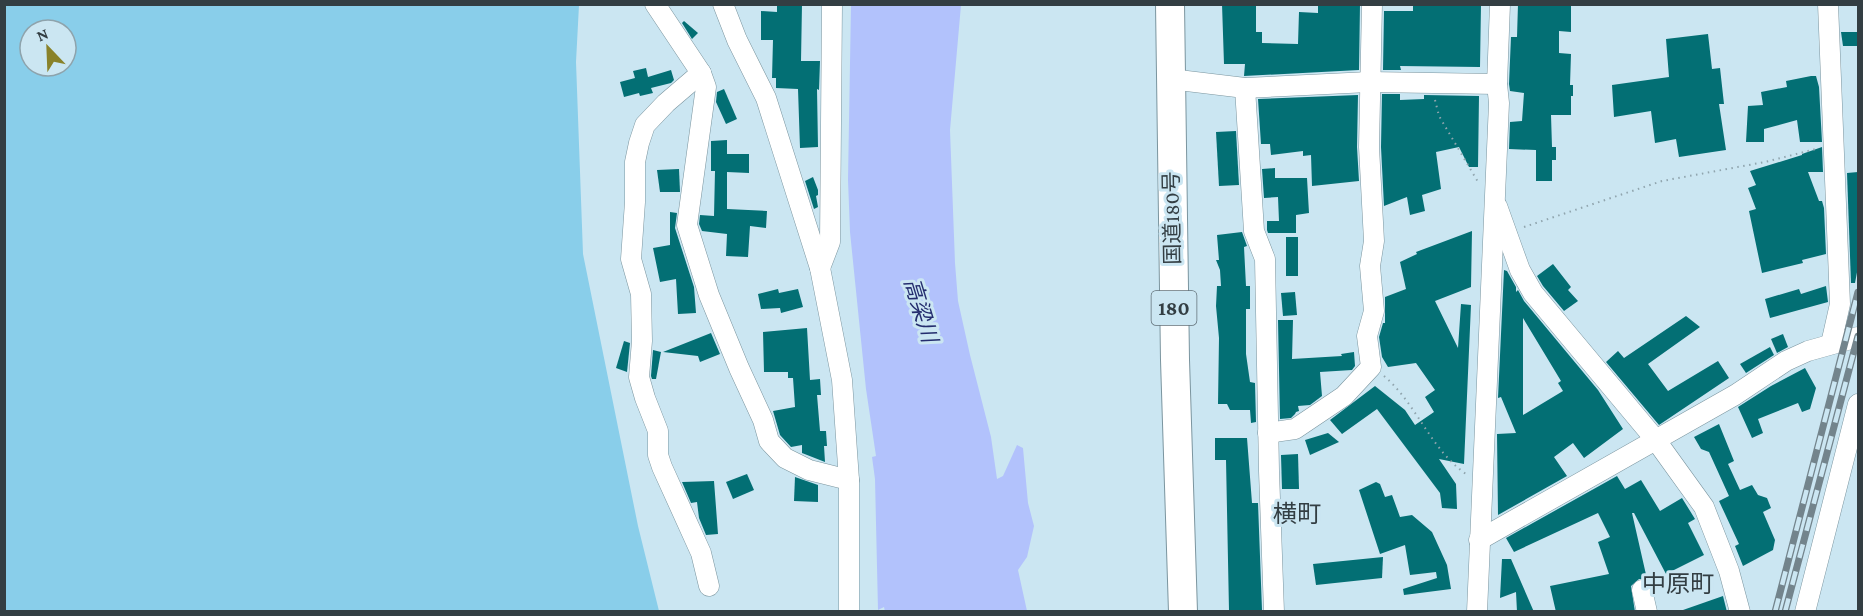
<svg xmlns="http://www.w3.org/2000/svg" width="1863" height="616" font-family="'Crimson Pro','Noto Sans JP',serif">
<style>
.green{fill:#89ceea;fill-rule:evenodd}
.water{fill:#b2c2fc}
.building{fill:#036f74;fill-rule:evenodd}
.lines{fill:none;stroke-linecap:round;stroke-linejoin:round}
.minor-casing{stroke:#7b959f;stroke-width:21}
.highway-casing{stroke:#7b959f;stroke-width:30}
.path{stroke:#90a5ae;stroke-width:2;stroke-dasharray:1.5 4.5;stroke-linecap:butt}
.minor{stroke:#fff;stroke-width:20}
.highway{stroke:#fff;stroke-width:28}
.rail-casing{stroke:#73848c;stroke-width:7}
.rail{stroke:#cbe6f2;stroke-width:4.5;stroke-dasharray:14;stroke-linecap:butt}
.labels{text-anchor:middle;dominant-baseline:central;stroke-width:6;stroke-linejoin:round;paint-order:stroke}
.shield{fill:#cbe6f2;stroke:#617078;stroke-width:1.5}
.shield-label{font-size:20px;font-weight:bold;fill:#333e43}
.street-label{font-size:21px;fill:#333e43;stroke:#cbe6f2}
.water-label{font-size:22px;font-style:italic;fill:#242d6e;stroke:#cbe6f2}
.quarter-label{font-size:24px;fill:#333e43;stroke:#cbe6f2}
</style>
<rect width="100%" height="100%" fill="#cbe6f2"/>
<path class="green" d="M4 5H579L576 62 583 254 638 526 659 611H5ZM30 30H66V66H30Z"/>
<polygon class="water" points="851,5 961,5 950,130 955,263 958,301 970,355 991,437 997,479 1003,476 1017,445 1023,448 1028,503 1034,526 1027,557 1018,570 1027,611 885,612 884,607 878,610 875,479 872,457 876,456 866,389 850,232 848,180"/>
<g class="building">
<polygon points="777,4 802,4 801,61 820,61 819,90 817,89 818,147 800,148 798,89 776,88 776,78 772,78 773,40 761,40 761,11 777,12"/>
<polygon points="1222,4 1256,4 1256,32 1262,32 1262,43 1298,44 1299,12 1318,13 1318,4 1360,4 1359,70 1244,76 1245,64 1224,64"/>
<polygon points="1413,4 1481,4 1480,67 1400,66 1401,70 1383,70 1384,11 1413,11"/>
<polygon points="1518,4 1571,4 1571,32 1559,31 1559,53 1571,54 1570,85 1573,85 1573,96 1571,96 1571,115 1551,115 1552,147 1556,147 1556,160 1552,160 1552,181 1536,181 1536,150 1509,149 1510,122 1522,121 1524,93 1510,91 1509,84 1511,37 1517,37"/>
<polygon points="684,21 698,33 692,39 682,23"/>
<polygon points="1841,32 1858,32 1858,46 1843,46"/>
<polygon points="1708,34 1712,69 1720,68 1724,104 1719,104 1726,150 1679,157 1676,139 1655,143 1651,111 1614,117 1612,85 1669,77 1666,39"/>
<polygon points="646,68 648,77 671,70 674,80 671,83 651,88 653,93 640,96 639,93 624,97 620,82 635,78 633,71"/>
<polygon points="1811,76 1816,76 1819,87 1822,142 1800,142 1797,120 1764,129 1764,142 1746,142 1748,106 1763,105 1761,92 1787,87 1786,81"/>
<polygon points="724,89 737,119 726,124 716,102 717,92"/>
<polygon points="1382,94 1400,94 1400,100 1424,99 1424,95 1479,96 1478,167 1469,167 1459,147 1436,152 1441,189 1422,195 1425,211 1410,215 1407,197 1384,206 1381,147"/>
<polygon points="1358,95 1357,147 1359,181 1312,186 1311,155 1303,156 1303,151 1271,155 1270,144 1261,144 1258,99"/>
<polygon points="1236,131 1239,185 1219,186 1216,132"/>
<polygon points="727,140 727,154 749,154 749,173 727,172 727,209 767,211 766,228 750,226 748,257 726,256 727,234 702,231 699,224 700,215 714,216 715,171 711,171 711,141"/>
<polygon points="1822,147 1823,172 1808,172 1819,201 1822,201 1824,208 1826,254 1802,260 1803,263 1762,273 1749,211 1756,209 1748,188 1756,185 1750,171 1802,155 1802,154"/>
<polygon points="1275,168 1275,178 1307,178 1309,213 1296,215 1296,233 1268,233 1267,230 1267,221 1279,221 1278,197 1264,198 1262,169"/>
<polygon points="679,169 680,192 660,192 657,170"/>
<polygon points="1858,172 1858,267 1855,283 1851,283 1847,173"/>
<polygon points="813,177 818,190 818,195 816,196 818,207 814,209 805,181"/>
<polygon points="670,212 677,213 675,228 694,287 696,313 678,314 676,279 660,282 653,248 670,245"/>
<polygon points="1472,231 1471,287 1435,301 1458,348 1461,304 1471,305 1464,464 1439,459 1456,484 1457,509 1442,508 1440,493 1377,409 1342,434 1330,420 1375,386 1405,410 1415,425 1434,412 1425,397 1435,390 1416,363 1388,367 1382,357 1379,337 1383,323 1385,323 1385,297 1406,289 1400,262 1417,254 1416,252"/>
<polygon points="1242,232 1247,246 1244,247 1246,286 1250,286 1250,309 1246,309 1246,354 1250,382 1255,383 1256,422 1251,423 1250,410 1230,410 1227,404 1218,404 1219,338 1216,306 1217,286 1221,286 1220,270 1216,260 1219,260 1217,235"/>
<rect x="1286" y="237" width="12" height="39"/>
<polygon points="1553,264 1571,287 1568,290 1578,301 1564,311 1543,286 1537,276"/>
<path d="M1504 270 1507 271 1516 287V292L1518 290 1524 301 1598 390 1623 429 1584 458 1573 443 1554 457 1567 476 1498 515 1497 434 1516 433 1501 397 1498 398ZM1523 318 1561 381 1558 383 1563 391 1523 415Z"/>
<polygon points="1826,286 1828,302 1770,318 1765,299 1799,289 1801,294"/>
<polygon points="778,289 779,293 798,289 803,307 781,313 780,308 761,309 758,294"/>
<polygon points="1295,292 1297,315 1283,316 1281,293"/>
<polygon points="1686,316 1700,327 1648,364 1668,391 1718,361 1729,378 1659,425 1606,362 1618,351 1624,358"/>
<polygon points="1278,320 1293,320 1292,359 1342,356 1341,354 1354,352 1355,366 1352,370 1320,372 1322,396 1310,405 1298,406 1299,411 1296,412 1295,414 1291,418 1280,419"/>
<polygon points="807,328 810,380 820,379 821,395 817,395 820,431 826,431 827,446 824,446 825,462 802,453 802,445 791,447 780,435 773,411 795,407 793,378 788,378 788,372 764,372 763,332"/>
<polygon points="711,333 720,354 700,362 698,356 663,352"/>
<polygon points="1783,334 1788,347 1777,353 1771,339"/>
<polygon points="624,341 630,343 627,372 616,368"/>
<polygon points="1770,347 1774,355 1746,373 1740,364"/>
<polygon points="653,350 661,352 656,379 652,379 651,376"/>
<polygon points="1805,368 1816,388 1810,409 1802,412 1798,403 1758,419 1763,433 1752,438 1738,407 1771,386"/>
<polygon points="1719,424 1734,461 1728,464 1740,490 1752,485 1758,495 1767,498 1771,508 1763,512 1775,540 1773,550 1743,566 1735,546 1739,544 1719,501 1729,496 1709,452 1701,449 1694,437"/>
<polygon points="1328,433 1339,442 1310,455 1305,440"/>
<polygon points="1215,438 1247,438 1252,503 1258,503 1262,610 1229,610 1226,460 1215,460"/>
<polygon points="1298,454 1299,489 1282,489 1281,455"/>
<polygon points="747,474 754,490 733,499 726,482"/>
<polygon points="1617,476 1625,489 1641,480 1660,511 1682,498 1695,519 1688,523 1704,555 1666,574 1634,513 1632,513 1647,579 1639,579 1631,586 1635,612 1556,612 1550,586 1609,574 1598,542 1610,537 1598,513 1514,552 1506,538"/>
<polygon points="795,477 818,485 818,502 794,501"/>
<polygon points="714,481 718,534 706,535 699,518 697,502 691,503 682,482"/>
<polygon points="1376,482 1380,484 1385,497 1392,495 1400,517 1412,515 1432,532 1447,565 1451,589 1404,595 1403,589 1437,578 1436,572 1410,575 1405,545 1380,554 1359,490"/>
<polygon points="1383,557 1382,578 1316,585 1313,564"/>
<polygon points="1502,559 1511,559 1534,612 1517,612 1516,592 1500,598"/>
<polygon points="1723,596 1727,612 1684,612 1683,610"/>
</g>
<g class="lines">
<defs>
<g id="minor">
<polyline points="655,4 701,73 706,87 687,225 709,295 739,368 763,420 769,441 785,458 809,470 849,480"/>
<polyline points="723,4 737,40 766,98 820,268 842,380 849,480 849,612"/>
<polyline points="1828,4 1840,304 1831,344"/>
<polyline points="701,73 666,103 645,125 639,143 635,162 635,202 631,259 641,294 642,341 639,377 645,398 658,431 658,455 662,467 701,553 709,586"/>
<polyline points="1170,79 1245,88 1369,82 1497,84"/>
<polyline points="1245,88 1254,231 1265,259 1269,471 1274,612"/>
<polyline points="1497,206 1520,270 1533,293 1655,439 1704,507 1729,571 1740,612"/>
<polyline points="820,268 830,242 832,4"/>
<polyline points="1268,433 1295,429 1344,396 1371,367 1367,336 1374,311 1370,266 1374,241 1369,147 1372,4"/>
<polyline points="1479,540 1735,395 1786,361 1808,351 1858,337"/>
<polyline points="1642,590 1647,612"/>
<polyline points="1477,612 1499,103 1497,84 1500,4"/>
<polyline points="1805,612 1858,404"/>
</g>
<polyline id="highway" points="1170,4 1175,360 1183,612"/>
</defs>
<use href="#minor" class="minor-casing"/>
<use href="#highway" class="highway-casing"/>
<g class="path">
<polyline points="1435,100 1439,116 1478,182"/>
<polyline points="1524,227 1662,181 1765,162 1816,149"/>
<path d="M1384 376C1417 404 1430 449 1466 474"/>
</g>
<use href="#minor" class="minor"/>
<use href="#highway" class="highway"/>
<defs>
<g id="rail">
<polyline points="1775,612 1858,292"/>
<polyline points="1785,612 1858,336"/>
</g>
</defs>
<use href="#rail" class="rail-casing"/>
<use href="#rail" class="rail"/>
</g>
<g class="labels">
<rect class="shield" x="1151.5" y="291" width="45" height="34" rx="4.5"/>
<g class="shield-label">
<text x="1174" y="308">180</text>
</g>
<g class="street-label">
<text transform="translate(1172 218) rotate(-91)">国道180号</text>
</g>
<g class="water-label">
<text transform="translate(921 310) rotate(73)">高梁川</text>
</g>
<g class="quarter-label">
<text x="1297" y="513">横町</text>
<text x="1678" y="583">中原町</text>
</g>
</g>
<rect width="1863" height="616" fill="none" stroke="#333e43" stroke-width="12"/>
<g transform="translate(48 48) rotate(337)"><circle r="28" fill="#cbe6f2" stroke="#8ea3ac" stroke-width="1.5"/>
<path d="M0-4.5L10 22L0 15L-10 22Z" fill="#89822a"/>
<text y="-9" font-size="16" font-weight="bold" text-anchor="middle" fill="#333e43">N</text>
</g>
</svg>
